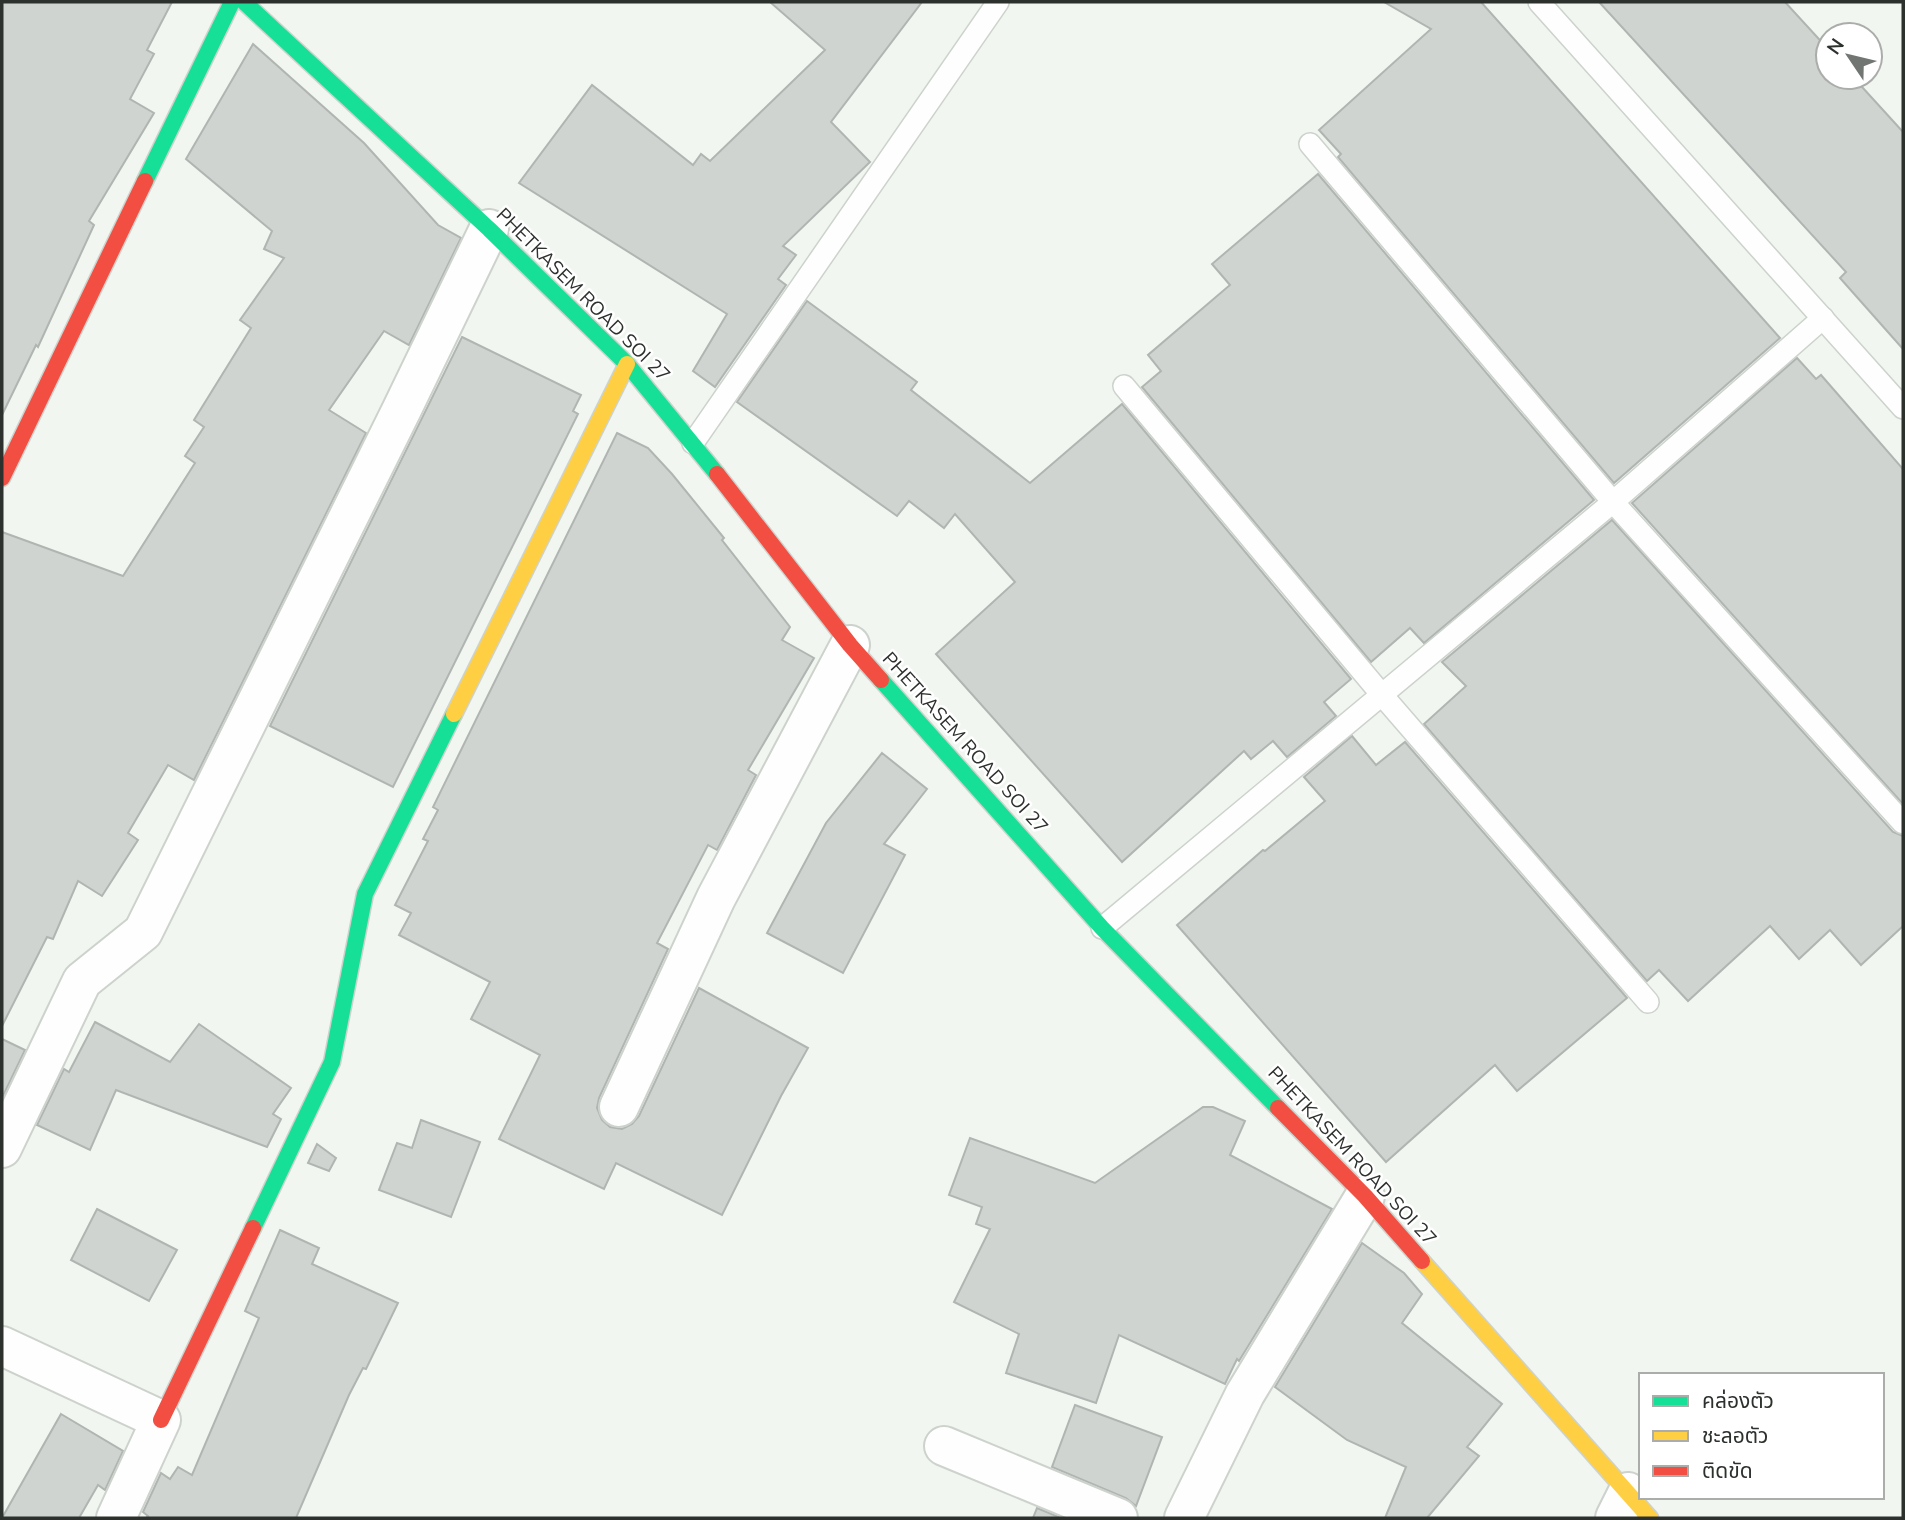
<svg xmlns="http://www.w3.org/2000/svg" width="1905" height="1520" font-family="'Nunito Sans','Noto Sans Thai',sans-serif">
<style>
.building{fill:#cfd4d1;stroke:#b0b5b2;stroke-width:2}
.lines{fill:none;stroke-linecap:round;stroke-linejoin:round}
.lane-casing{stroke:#cdd2cd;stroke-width:24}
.street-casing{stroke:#cdd2cd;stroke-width:42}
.fast-casing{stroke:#cdd2cd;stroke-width:19}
.slow-casing{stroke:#cdd2cd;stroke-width:19}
.jam-casing{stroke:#cdd2cd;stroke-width:19}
.lane{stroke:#fdfefd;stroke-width:21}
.street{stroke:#fdfefd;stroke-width:38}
.fast{stroke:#16e098;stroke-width:16}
.slow{stroke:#ffcf43;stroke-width:16}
.jam{stroke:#f24e42;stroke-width:16}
.labels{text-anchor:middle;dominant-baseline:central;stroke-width:5;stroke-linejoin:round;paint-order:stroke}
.street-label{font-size:19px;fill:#2d312d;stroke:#fff}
</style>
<rect width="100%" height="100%" fill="#f1f6f1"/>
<g class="building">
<polygon points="2,2 172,2 147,50 154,54 130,99 154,113 89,221 94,225 38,347 36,345 2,415"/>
<polygon points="770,2 922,2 831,122 870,162 783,246 796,255 778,279 786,285 715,387 693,371 727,314 519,183 592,85 693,165 701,154 710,161 825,50"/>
<polygon points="1384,2 1481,2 1780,338 1614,483 1338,157 1341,154 1319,130 1431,29"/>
<polygon points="1599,2 1785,2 1828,49 1828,77 1853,77 1903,132 1903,349 1840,278 1846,272"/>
<polygon points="253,44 364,143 438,225 461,238 409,345 384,331 329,410 366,433 194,780 168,765 128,833 138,840 102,896 78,881 53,939 47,937 2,1026 2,532 123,576 195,463 185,456 204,427 194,420 251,328 240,320 284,258 264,249 272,231 186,159"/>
<polygon points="1318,174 1594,500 1424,643 1410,628 1371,662 1142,387 1161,371 1148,355 1230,285 1212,264"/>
<polygon points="807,301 917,382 911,390 1030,483 1122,404 1351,679 1324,702 1336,716 1287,757 1273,741 1251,759 1244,751 1122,862 936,654 1015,582 955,514 944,528 909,501 897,516 737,402"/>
<polygon points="462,337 581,395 573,411 578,414 393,787 270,726"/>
<polygon points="1797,358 1816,379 1821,375 1903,469 1903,804 1632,503"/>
<polygon points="617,433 648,448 672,474 724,538 722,540 790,627 782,640 814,658 748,770 756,775 717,850 708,845 657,943 668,949 599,1098 597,1108 602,1120 610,1127 622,1129 632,1124 639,1116 699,988 808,1048 781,1096 722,1215 616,1163 604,1189 499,1139 540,1055 471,1019 490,982 399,935 411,913 395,905 428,841 423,839 438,810 433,807"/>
<polygon points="1612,520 1893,832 1903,836 1903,926 1861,965 1830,930 1799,959 1770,926 1688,1001 1659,970 1647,981 1424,724 1466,686 1442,662"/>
<polygon points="1352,736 1376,765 1405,742 1627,998 1517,1091 1495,1065 1386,1162 1177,925 1263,850 1265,851 1325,801 1304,777"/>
<polygon points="882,753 927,789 884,844 905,855 843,973 767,933 826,823"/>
<polygon points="95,1022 170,1062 199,1024 291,1088 273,1114 281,1119 267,1147 116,1090 90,1150 37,1125 64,1069 69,1072"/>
<polygon points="2,1039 25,1050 2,1098"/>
<polygon points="1203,1107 1213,1107 1245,1121 1230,1155 1332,1209 1239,1361 1237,1359 1225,1384 1119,1335 1096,1403 1006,1373 1019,1334 954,1302 990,1229 976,1224 982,1207 949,1195 970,1138 1095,1183"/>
<polygon points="421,1120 480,1142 451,1217 379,1190 397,1143 412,1148"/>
<polygon points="317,1144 336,1158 329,1171 308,1163"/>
<polygon points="97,1209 177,1250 149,1301 71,1260"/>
<polygon points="280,1230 319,1248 312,1264 398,1303 366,1369 363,1368 349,1395 296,1518 146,1518 148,1516 143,1512 161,1473 170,1479 178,1467 192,1475 259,1318 245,1311"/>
<polygon points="1362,1243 1404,1273 1422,1294 1402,1323 1502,1404 1467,1447 1479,1456 1427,1518 1385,1518 1406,1467 1347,1440 1275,1387"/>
<polygon points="1075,1405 1162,1437 1136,1506 1126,1498 1052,1467"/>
<polygon points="61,1414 123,1451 105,1490 98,1485 79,1518 2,1518"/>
<polygon points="1037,1508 1061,1518 1033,1518"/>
</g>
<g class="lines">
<defs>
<g id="lane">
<polyline points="1539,2 1903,408"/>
<polyline points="1310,144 1613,502 1903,823"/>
<polyline points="1124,386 1382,695 1648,1002"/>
<polyline points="693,443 998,2"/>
<polyline points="1102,928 1613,502 1823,318"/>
</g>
<g id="street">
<polyline points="619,1107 716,898 850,645"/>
<polyline points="2,1148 82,981 143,932 402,409 489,229"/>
<polyline points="2,1346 161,1420 116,1518"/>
<polyline points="944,1446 1118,1518"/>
<polyline points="1184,1518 1245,1394 1365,1196"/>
<polyline points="1615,1518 1628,1492"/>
</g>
<g id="fast">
<polyline points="244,2 489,229 627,364 717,474"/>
<polyline points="145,181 232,2"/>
<polyline points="881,680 1102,928 1278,1108"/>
<polyline points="253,1228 332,1062 365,894 454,714"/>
</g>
<g id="slow">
<polyline points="454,714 627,364"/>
<polyline points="1422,1261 1650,1518"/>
</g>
<g id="jam">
<polyline points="717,474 850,645 881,680"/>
<polyline points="2,478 145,181"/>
<polyline points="1278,1108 1365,1196 1422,1261"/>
<polyline points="161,1420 253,1228"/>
</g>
</defs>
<use href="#lane" class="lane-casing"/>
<use href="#street" class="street-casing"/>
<use href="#fast" class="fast-casing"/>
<use href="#slow" class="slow-casing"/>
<use href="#jam" class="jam-casing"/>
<use href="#lane" class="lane"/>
<use href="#street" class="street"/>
<use href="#fast" class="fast"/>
<use href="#slow" class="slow"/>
<use href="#jam" class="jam"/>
</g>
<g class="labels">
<g class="street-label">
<text transform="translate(583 295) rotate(45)">PHETKASEM ROAD SOI 27</text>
<text transform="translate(965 743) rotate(48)">PHETKASEM ROAD SOI 27</text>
<text transform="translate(1352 1156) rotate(47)">PHETKASEM ROAD SOI 27</text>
</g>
</g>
<rect width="1905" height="1520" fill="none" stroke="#2d312d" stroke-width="7"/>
<rect x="1639" y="1373" width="245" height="126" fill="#ffffff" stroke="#abadab" stroke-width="2"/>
<rect x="1653" y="1396" width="35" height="10" fill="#16e098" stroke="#abadab" stroke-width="2"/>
<text x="1702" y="1408" font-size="21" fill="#2d312d">คล่องตัว</text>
<rect x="1653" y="1431" width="35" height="10" fill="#ffcf43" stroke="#abadab" stroke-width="2"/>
<text x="1702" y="1443" font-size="21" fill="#2d312d">ชะลอตัว</text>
<rect x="1653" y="1466" width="35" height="10" fill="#f24e42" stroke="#abadab" stroke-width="2"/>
<text x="1702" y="1478" font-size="21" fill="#2d312d">ติดขัด</text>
<g transform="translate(1849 56) rotate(305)"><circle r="33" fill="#ffffff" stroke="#abadab" stroke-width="2"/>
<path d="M0-5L12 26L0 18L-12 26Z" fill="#727672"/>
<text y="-10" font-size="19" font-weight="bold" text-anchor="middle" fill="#2d312d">N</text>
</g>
</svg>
